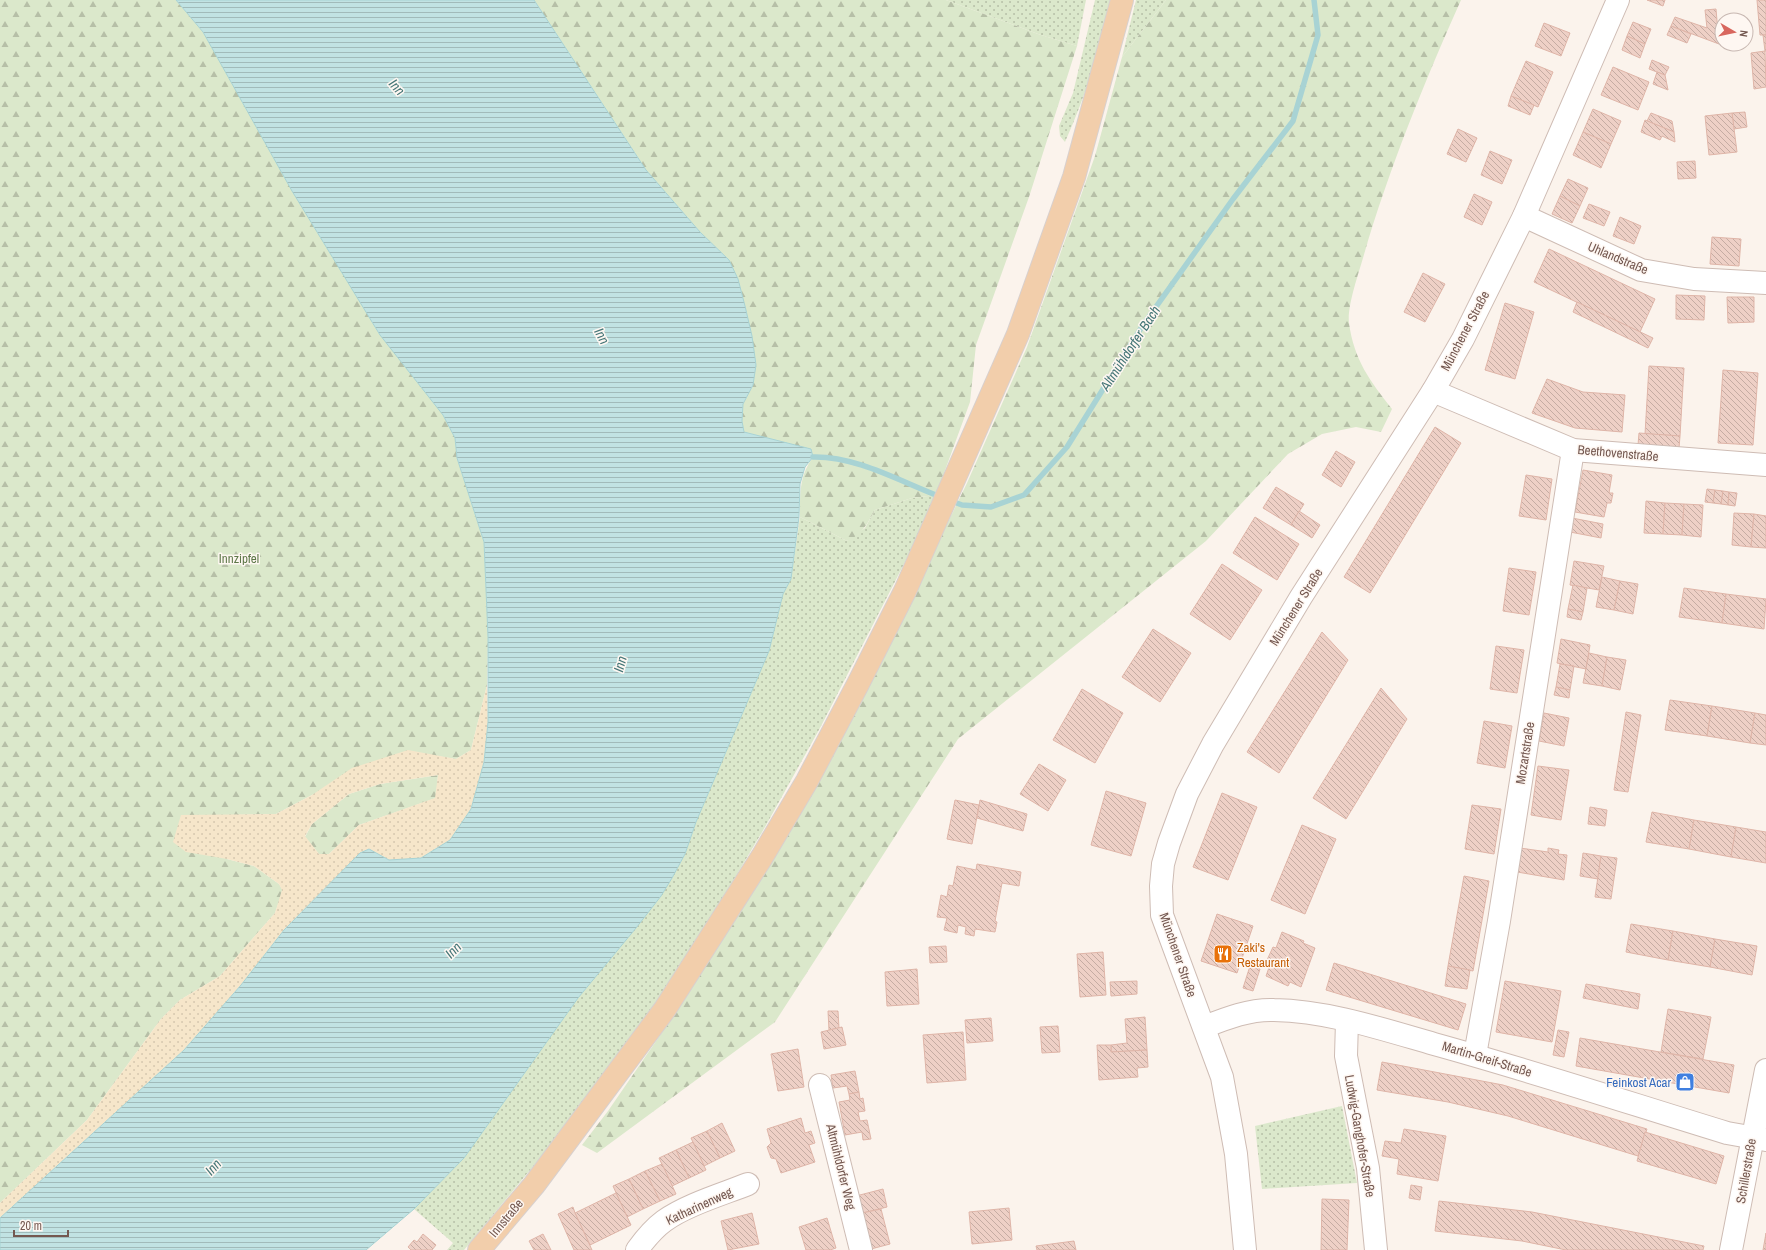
<svg xmlns="http://www.w3.org/2000/svg" width="1766" height="1250" font-family="'Archivo Narrow',sans-serif">
<style>
.green{fill:url(#green-dots)}
.forest{fill:url(#forest-firs)}
.sand{fill:url(#sand-dots);fill-rule:evenodd}
.water{fill:url(#water-rules);stroke:#a8d3d4}
.lines{fill:none;stroke-linecap:round;stroke-linejoin:round}
.stream{stroke:#a8d3d4;stroke-width:5.5}
.building{fill:url(#building-back-hatch);stroke:#dfb5a8}
.minor-casing{stroke:#cebcb4;stroke-width:24}
.major-casing{stroke:#d8d0ce;stroke-width:24}
.minor{stroke:#fff;stroke-width:22}
.major{stroke:#f2ceab;stroke-width:22}
.labels{text-anchor:middle;dominant-baseline:central;stroke-width:3;stroke-linejoin:round;paint-order:stroke}
.street-label{font-size:13px;fill:#745850;stroke:#fef7f2}
.park-label{font-size:13px;fill:#5e7849;stroke:#fef7f2}
.food-label{font-size:13px;fill:#c56008;stroke:#fef7f2;text-anchor:start}
.shop-label{font-size:13px;fill:#366cbe;stroke:#fef7f2;text-anchor:end}
.water-label{font-size:14px;font-style:italic;fill:#457677;stroke:#fef7f2}
</style>
<defs>
<pattern id="green-dots" width="8" height="8" patternUnits="userSpaceOnUse"><rect width="8" height="8" fill="#dbe8cb"/><path d="M2 2h.1M6 6h.1" fill="none" stroke="#b6bfa7" stroke-width="1.8" stroke-linecap="round"/></pattern>
<pattern id="forest-firs" width="22" height="20" patternUnits="userSpaceOnUse"><rect width="22" height="20" fill="#dbe8cb"/><path d="M5 1l3.5 6h-7zM16 11l3.5 6h-7z" fill="#b6bfa7"/></pattern>
<pattern id="sand-dots" width="8" height="8" patternUnits="userSpaceOnUse"><rect width="8" height="8" fill="#f6e6ca"/><path d="M2 2h.1M6 6h.1" fill="none" stroke="#d6c7af" stroke-width="1.8" stroke-linecap="round"/></pattern>
<pattern id="water-rules" width="6" height="5" patternUnits="userSpaceOnUse"><rect width="6" height="5" fill="#c1e3e3"/><path d="M0 2.5h6" fill="none" stroke="#a1bbba"/></pattern>
<pattern id="building-back-hatch" width="6" height="6" patternUnits="userSpaceOnUse"><rect width="6" height="6" fill="#eed0c6"/><path d="M-1 5l2 2M0 0l6 6M5-1l2 2" fill="none" stroke="#c5aca3"/></pattern>
</defs>
<rect width="100%" height="100%" fill="#fbf3ec"/>
<g class="green">
<polygon points="946,0 1086,0 1077,46 1038,34"/>
<path d="M1095 0H1111C1100 50 1086 95 1065 142L1060 136 1059 126 1073 93Z"/>
<polygon points="1136,0 1166,0 1122,57"/>
<polygon points="936,495 905,562 820,728 765,827 717,908 669,984 583,1106 464,1250 447,1250 453,1243 414,1209 464,1158 578,998 636,928 661,896 672,878 685,854 696,822 769,651 783,594 791,579 800,517 847,541 865,528 875,510 912,498"/>
<polygon points="1342,1106 1357,1183 1262,1189 1255,1126"/>
</g>
<g class="forest">
<polygon points="0,0 176,0 203,32 443,415 455,438 457,458 484,542 488,637 487,685 471,750 456,759 437,756 312,795 276,814 181,816 227,859 254,866 279,884 283,890 275,913 220,976 180,1000 161,1019 87,1120 0,1203"/>
<path d="M534 0H946L1038 34 1077 46 1029 197 976 345 970 402 936 495 912 498 875 510C867 524 862 535 847 541L800 517C800 494 799 476 813 457L774 440 744 432 742 421 743 404 753 385 729 260 700 232 646 170Z"/>
<path d="M1166 0H1461C1424 83 1388 171 1363 258 1358 275 1347 307 1349 323 1354 360 1370 381 1392 409L1381 432 1356 427 1322 434 1288 454 1206 541 958 739 775 1022 597 1153 582 1145 608 1111 685 999 816 785 878 666 967 483 1027 347 1095 156 1122 57Z"/>
<polygon points="438,775 436,798 359,825 329,854 319,854 305,837 312,824 349,794 380,784"/>
</g>
<path class="sand" d="M487 685 488 722 484 762 471 809 450 840 421 858 389 860 369 849 360 853 284 930 241 985 184 1050 0 1218V1203L87 1120 161 1019 180 1000 220 976 275 913 282 890 279 884 254 866 227 859 186 852 173 842 181 815 276 814 312 795 352 768 408 750 456 759 471 750ZM438 775 435 798 359 825 329 854H319L305 836 312 824 349 794 380 784Z"/>
<polygon class="water" points="176,0 534,0 646,170 700,232 729,260 738,279 745,306 752,336 756,365 753,385 743,404 742,421 744,432 811,449 813,457 805,467 800,484 799,517 791,579 783,594 769,651 696,822 685,854 672,878 661,896 636,928 578,998 464,1158 414,1209 366,1250 0,1250 0,1218 184,1050 241,985 284,930 360,853 369,849 389,860 421,858 450,840 471,809 484,762 488,722 488,637 484,542 457,458 455,438 443,415 380,335 292,191 203,32"/>
<g class="lines">
<g class="stream">
<path d="M813 457C857 456 901 482 941 497"/>
<polyline points="949,500 962,505 991,507 1024,495 1067,447 1143,325 1233,199 1293,121 1318,35 1314,0"/>
</g>
</g>
<g class="building">
<polygon points="1647,0 1665,0 1663,6"/>
<polygon points="1757,0 1766,0 1766,35 1760,35"/>
<polygon points="1716,9 1719,44 1671,26 1675,17 1707,28 1705,10"/>
<polygon points="1633,22 1651,29 1645,44 1627,36"/>
<polygon points="1544,23 1570,33 1561,56 1535,46"/>
<polygon points="1671,26 1691,34 1687,43 1667,35"/>
<polygon points="1763,35 1766,35 1766,51 1765,51"/>
<polygon points="1627,36 1645,44 1640,58 1622,50"/>
<polygon points="1765,51 1766,87 1754,89 1751,53"/>
<polygon points="1652,60 1669,67 1665,75 1649,69"/>
<polygon points="1526,61 1553,72 1538,107 1511,96"/>
<polygon points="1613,67 1649,82 1638,110 1601,95"/>
<polygon points="1657,72 1665,75 1668,90 1653,84"/>
<polygon points="1511,96 1534,105 1530,115 1508,106"/>
<polygon points="1593,109 1621,121 1611,144 1583,132"/>
<polygon points="1745,112 1747,127 1734,129 1732,113"/>
<polygon points="1651,113 1672,121 1674,132 1647,121"/>
<polygon points="1732,113 1737,152 1709,155 1705,116"/>
<polygon points="1645,120 1674,132 1675,142 1662,136 1660,140 1641,132"/>
<polygon points="1458,129 1477,138 1466,162 1447,154"/>
<polygon points="1583,132 1611,144 1601,168 1573,155"/>
<polygon points="1490,151 1512,160 1502,184 1481,175"/>
<polygon points="1695,161 1696,178 1678,179 1677,162"/>
<polygon points="1568,179 1588,188 1580,206 1560,196"/>
<polygon points="1474,194 1492,202 1482,225 1464,217"/>
<polygon points="1560,196 1580,206 1572,223 1552,214"/>
<polygon points="1589,204 1610,212 1604,226 1583,218"/>
<polygon points="1620,217 1641,226 1634,244 1613,236"/>
<polygon points="1712,237 1741,239 1739,266 1710,264"/>
<polygon points="1549,249 1655,299 1640,332 1534,282"/>
<polygon points="1423,273 1445,284 1425,322 1404,312"/>
<polygon points="1676,295 1705,296 1704,320 1676,319"/>
<polygon points="1727,297 1754,297 1754,322 1728,323"/>
<polygon points="1577,302 1653,338 1648,348 1573,312"/>
<polygon points="1505,303 1534,312 1515,379 1485,370"/>
<polygon points="1649,366 1684,368 1680,436 1645,434"/>
<polygon points="1723,370 1758,373 1753,445 1718,443"/>
<polygon points="1547,379 1583,392 1625,395 1622,432 1575,428 1532,413"/>
<polygon points="1435,427 1461,443 1370,593 1344,577"/>
<polygon points="1639,433 1680,436 1679,448 1638,445"/>
<polygon points="1336,451 1355,462 1341,487 1322,475"/>
<polygon points="1583,470 1612,475 1609,493 1613,493 1611,503 1607,503 1604,517 1575,512"/>
<polygon points="1526,475 1552,479 1546,520 1519,516"/>
<polygon points="1276,487 1304,504 1291,525 1263,508"/>
<polygon points="1707,489 1715,490 1713,503 1705,502"/>
<polygon points="1715,490 1723,491 1721,504 1713,503"/>
<polygon points="1723,491 1729,492 1728,505 1721,504"/>
<polygon points="1729,492 1737,493 1735,506 1728,505"/>
<polygon points="1646,501 1665,503 1663,534 1644,533"/>
<polygon points="1665,503 1684,504 1682,535 1663,534"/>
<polygon points="1684,504 1703,505 1701,537 1682,535"/>
<polygon points="1299,511 1320,525 1312,538 1291,525"/>
<polygon points="1734,513 1754,514 1751,547 1732,545"/>
<polygon points="1754,514 1766,516 1766,548 1751,547"/>
<polygon points="1255,517 1299,544 1277,580 1233,553"/>
<polygon points="1572,518 1603,524 1601,538 1570,532"/>
<polygon points="1574,561 1604,566 1599,590 1570,585"/>
<polygon points="1222,564 1262,590 1230,640 1190,614"/>
<polygon points="1509,568 1536,572 1529,615 1503,611"/>
<polygon points="1602,577 1620,581 1614,610 1596,607"/>
<polygon points="1620,581 1638,584 1633,614 1614,610"/>
<polygon points="1573,585 1587,588 1583,612 1568,609"/>
<polygon points="1684,588 1726,594 1722,623 1679,617"/>
<polygon points="1726,594 1766,599 1764,629 1722,623"/>
<polygon points="1568,609 1583,612 1581,620 1567,617"/>
<polygon points="1153,629 1191,653 1160,702 1122,677"/>
<polygon points="1322,632 1348,660 1279,773 1247,752"/>
<polygon points="1561,639 1590,645 1586,669 1557,663"/>
<polygon points="1496,646 1524,650 1517,693 1490,689"/>
<polygon points="1589,653 1607,657 1602,686 1583,683"/>
<polygon points="1607,657 1626,660 1620,690 1602,686"/>
<polygon points="1560,664 1574,666 1570,690 1556,687"/>
<polygon points="1556,687 1570,690 1569,698 1554,695"/>
<polygon points="1381,688 1407,719 1346,819 1313,798"/>
<polygon points="1082,689 1123,713 1095,763 1053,740"/>
<polygon points="1670,700 1712,706 1707,736 1665,730"/>
<polygon points="1712,706 1755,713 1750,743 1707,736"/>
<polygon points="1626,712 1641,715 1628,792 1614,790"/>
<polygon points="1544,713 1569,718 1564,746 1539,741"/>
<polygon points="1755,713 1766,715 1766,745 1750,743"/>
<polygon points="1484,721 1512,726 1505,768 1477,763"/>
<polygon points="1039,764 1066,780 1048,811 1020,794"/>
<polygon points="1538,766 1569,770 1561,820 1531,815"/>
<polygon points="1106,791 1146,803 1131,856 1091,845"/>
<polygon points="1222,793 1257,807 1228,880 1193,867"/>
<polygon points="955,800 979,805 972,844 947,839"/>
<polygon points="980,800 1027,814 1023,831 977,818"/>
<polygon points="1472,805 1501,809 1494,854 1465,849"/>
<polygon points="1590,807 1607,810 1605,826 1588,824"/>
<polygon points="1652,812 1694,820 1689,849 1646,842"/>
<polygon points="1694,820 1736,827 1731,857 1689,849"/>
<polygon points="1302,825 1336,839 1305,914 1271,900"/>
<polygon points="1736,827 1766,832 1766,863 1731,857"/>
<polygon points="1520,848 1548,852 1548,848 1559,850 1558,854 1567,855 1564,880 1517,872"/>
<polygon points="1583,853 1601,856 1598,879 1580,876"/>
<polygon points="1601,856 1617,858 1611,899 1595,897"/>
<polygon points="977,864 1021,872 1019,886 1002,883 995,921 997,922 995,932 975,929 974,936 965,934 966,927 958,925 957,933 944,930 947,918 937,917 941,895 947,897 949,885 953,886 957,866 976,870"/>
<polygon points="1464,876 1489,881 1473,971 1448,966"/>
<polygon points="1217,914 1253,926 1237,973 1201,961"/>
<polygon points="1631,924 1673,931 1668,960 1626,952"/>
<polygon points="1673,931 1715,939 1710,967 1668,960"/>
<polygon points="1282,932 1304,941 1303,943 1315,948 1301,987 1290,982 1288,986 1266,976 1271,962 1267,960 1273,947 1276,948"/>
<polygon points="1715,939 1757,946 1752,975 1710,967"/>
<polygon points="946,946 947,962 930,963 929,947"/>
<polygon points="1103,952 1106,995 1080,997 1077,954"/>
<polygon points="1334,963 1466,1004 1458,1030 1326,990"/>
<polygon points="1250,966 1260,969 1253,991 1243,988"/>
<polygon points="1448,966 1470,970 1467,989 1445,986"/>
<polygon points="917,969 919,1004 887,1006 885,972"/>
<polygon points="1137,981 1137,994 1111,996 1110,982"/>
<polygon points="1505,981 1561,991 1552,1042 1496,1032"/>
<polygon points="1586,984 1640,994 1638,1009 1583,998"/>
<polygon points="1668,1009 1711,1017 1703,1059 1661,1052"/>
<polygon points="828,1011 838,1011 839,1028 829,1030"/>
<polygon points="1145,1017 1147,1050 1111,1052 1111,1045 1127,1043 1125,1019"/>
<polygon points="991,1018 993,1041 967,1043 965,1020"/>
<polygon points="1058,1026 1060,1052 1042,1053 1040,1027"/>
<polygon points="842,1027 846,1045 824,1049 821,1032"/>
<polygon points="1558,1030 1569,1032 1564,1057 1553,1055"/>
<polygon points="963,1032 966,1080 927,1083 923,1035"/>
<polygon points="1580,1038 1734,1065 1729,1093 1576,1066"/>
<polygon points="1097,1045 1111,1045 1111,1052 1147,1050 1148,1067 1137,1068 1138,1077 1099,1080"/>
<polygon points="798,1049 804,1087 778,1091 771,1054"/>
<polygon points="1382,1062 1503,1085 1647,1129 1638,1156 1508,1116 1448,1102 1377,1090"/>
<polygon points="855,1071 859,1092 849,1094 847,1086 833,1088 831,1075"/>
<polygon points="859,1092 860,1099 863,1098 865,1111 858,1112 860,1121 867,1120 871,1139 863,1140 862,1132 845,1135 839,1102 850,1100 849,1094"/>
<polygon points="801,1118 805,1133 811,1131 815,1143 809,1145 815,1162 781,1173 776,1159 771,1158 767,1147 771,1143 767,1129"/>
<polygon points="722,1123 735,1151 720,1158 707,1131"/>
<polygon points="1404,1129 1446,1136 1438,1181 1397,1174 1399,1159 1382,1156 1385,1141 1401,1143"/>
<polygon points="707,1131 720,1158 704,1166 691,1138"/>
<polygon points="1645,1132 1724,1156 1716,1184 1637,1161"/>
<polygon points="693,1142 706,1170 689,1178 676,1150"/>
<polygon points="676,1150 689,1178 672,1186 659,1158"/>
<polygon points="662,1164 676,1194 660,1201 645,1171"/>
<polygon points="645,1171 660,1201 643,1209 629,1179"/>
<polygon points="629,1179 643,1209 627,1217 613,1186"/>
<polygon points="1411,1185 1422,1187 1420,1200 1409,1198"/>
<polygon points="883,1189 887,1207 859,1214 856,1196"/>
<polygon points="616,1193 631,1225 590,1245 575,1213"/>
<polygon points="1322,1199 1349,1200 1347,1250 1321,1250"/>
<polygon points="1439,1201 1532,1212 1704,1246 1703,1250 1566,1250 1522,1241 1435,1231"/>
<polygon points="573,1207 575,1213 592,1250 574,1250 558,1214"/>
<polygon points="1009,1208 1012,1240 972,1244 969,1212"/>
<polygon points="881,1209 890,1244 871,1249 862,1213"/>
<polygon points="752,1213 759,1244 728,1250 721,1221"/>
<polygon points="827,1218 836,1248 830,1250 806,1250 799,1227"/>
<polygon points="1766,1233 1766,1250 1763,1250"/>
<polygon points="423,1234 436,1245 432,1250 411,1250 408,1247 414,1240 417,1242"/>
<polygon points="543,1234 551,1250 534,1250 529,1241"/>
<polygon points="1074,1241 1076,1250 1037,1250 1036,1246"/>
</g>
<g class="lines">
<defs>
<g id="minor">
<polyline points="1524,216 1641,270 1694,279 1766,283"/>
<polyline points="1433,391 1573,450 1766,465"/>
<polyline points="1347,1021 1346,1056 1368,1168 1376,1250"/>
<path d="M1204 1027C1227 1018 1250 1009 1274 1010 1328 1011 1382 1029 1434 1044 1532 1071 1629 1103 1727 1133L1766 1140"/>
<polyline points="1475,1055 1499,921 1573,450"/>
<polyline points="820,1085 861,1250"/>
<path d="M637 1250C645 1239 653 1229 664 1221 686 1205 723 1194 748 1184"/>
<polyline points="1245,1250 1236,1154 1222,1077 1162,915 1161,886 1163,864 1169,843 1187,794 1213,744 1301,597 1433,391 1463,339 1524,216 1618,0"/>
<polyline points="1731,1250 1766,1070"/>
</g>
<polyline id="major" points="479,1250 534,1185 665,1009 762,857 807,781 858,684 905,591 1018,334 1074,177 1122,0"/>
</defs>
<use href="#minor" class="minor-casing"/>
<use href="#major" class="major-casing"/>
<use href="#minor" class="minor"/>
<use href="#major" class="major"/>
</g>
<defs>
<symbol id="restaurant-square" viewBox="-11 -11 22 22"><rect x="-9" y="-9" width="18" height="18" rx="4" fill="#e8710a" stroke="#fef7f2"/><path d="M-5-6h1v4h1v-4h1v4h1v-4h1v5L-1.5 .5V6h-2V.5L-5-1ZM5-6V6H3V1.5H1.5Q1.5-4 5-6Z" fill="#fff"/></symbol>
<symbol id="shop-square" viewBox="-11 -11 22 22"><rect x="-9" y="-9" width="18" height="18" rx="4" fill="#3f7fe0" stroke="#fef7f2"/><path d="M-5-2.5h2.3a2.7 3.5 0 0 1 5.4 0H5L5.5 6h-11ZM-1.5-2.5h3a1.5 2.3 0 0 0-3 0Z" fill="#fff"/></symbol>
</defs>
<g fill-rule="evenodd">
<use href="#restaurant-square" x="1212" y="943" width="22" height="22"/>
<use href="#shop-square" x="1674" y="1071" width="22" height="22"/>
</g>
<g class="labels">
<g class="street-label">
<text transform="translate(1618 258) rotate(23)">Uhlandstraße</text>
<text transform="translate(1465 331) rotate(-62)">Münchener Straße</text>
<text transform="translate(1618 453) rotate(5)">Beethovenstraße</text>
<text transform="translate(1296 607) rotate(-58)">Münchener Straße</text>
<text transform="translate(1525 753) rotate(-81)">Mozartstraße</text>
<text transform="translate(1178 955) rotate(71)">Münchener Straße</text>
<text transform="translate(1487 1059) rotate(17)">Martin-Greif-Straße</text>
<text transform="translate(1360 1136) rotate(80)">Ludwig-Ganghofer-Straße</text>
<text transform="translate(841 1167) rotate(76)">Altmühldorfer Weg</text>
<text transform="translate(1746 1171) rotate(-80)">Schillerstraße</text>
<text transform="translate(699 1206) rotate(-25)">Katharinenweg</text>
<text transform="translate(506 1218) rotate(-50)">Innstraße</text>
</g>
<g class="park-label">
<text x="239" y="558">Innzipfel</text>
</g>
<g class="food-label">
<text x="1237" y="947">Zaki's<tspan x="1237" dy="15">Restaurant</tspan></text>
</g>
<g class="shop-label">
<text x="1671" y="1082">Feinkost Acar</text>
</g>
<g class="water-label">
<text transform="translate(397 87) rotate(49)">Inn</text>
<text transform="translate(602 336) rotate(62)">Inn</text>
<text transform="translate(1130 348) rotate(-57)">Altmühldorfer Bach</text>
<text transform="translate(620 664) rotate(-75)">Inn</text>
<text transform="translate(453 950) rotate(-45)">Inn</text>
<text transform="translate(213 1167) rotate(-47)">Inn</text>
</g>
</g>
<g transform="translate(1734 32) rotate(99)"><circle r="19" fill="#fef7f2" stroke="#c7b7b1"/>
<path d="M0-3L7 15L0 10L-7 15Z" fill="#d8675e"/>
<text y="-6" font-size="11" font-weight="bold" text-anchor="middle" fill="#745850">N</text>
</g>
<path d="M14 1230v6h54v-6" fill="none" stroke="#745850" stroke-width="2"/>
<text x="20" y="1230" font-size="12" fill="#745850" stroke="#fef7f2" stroke-width="3" paint-order="stroke">20 m</text>
</svg>
